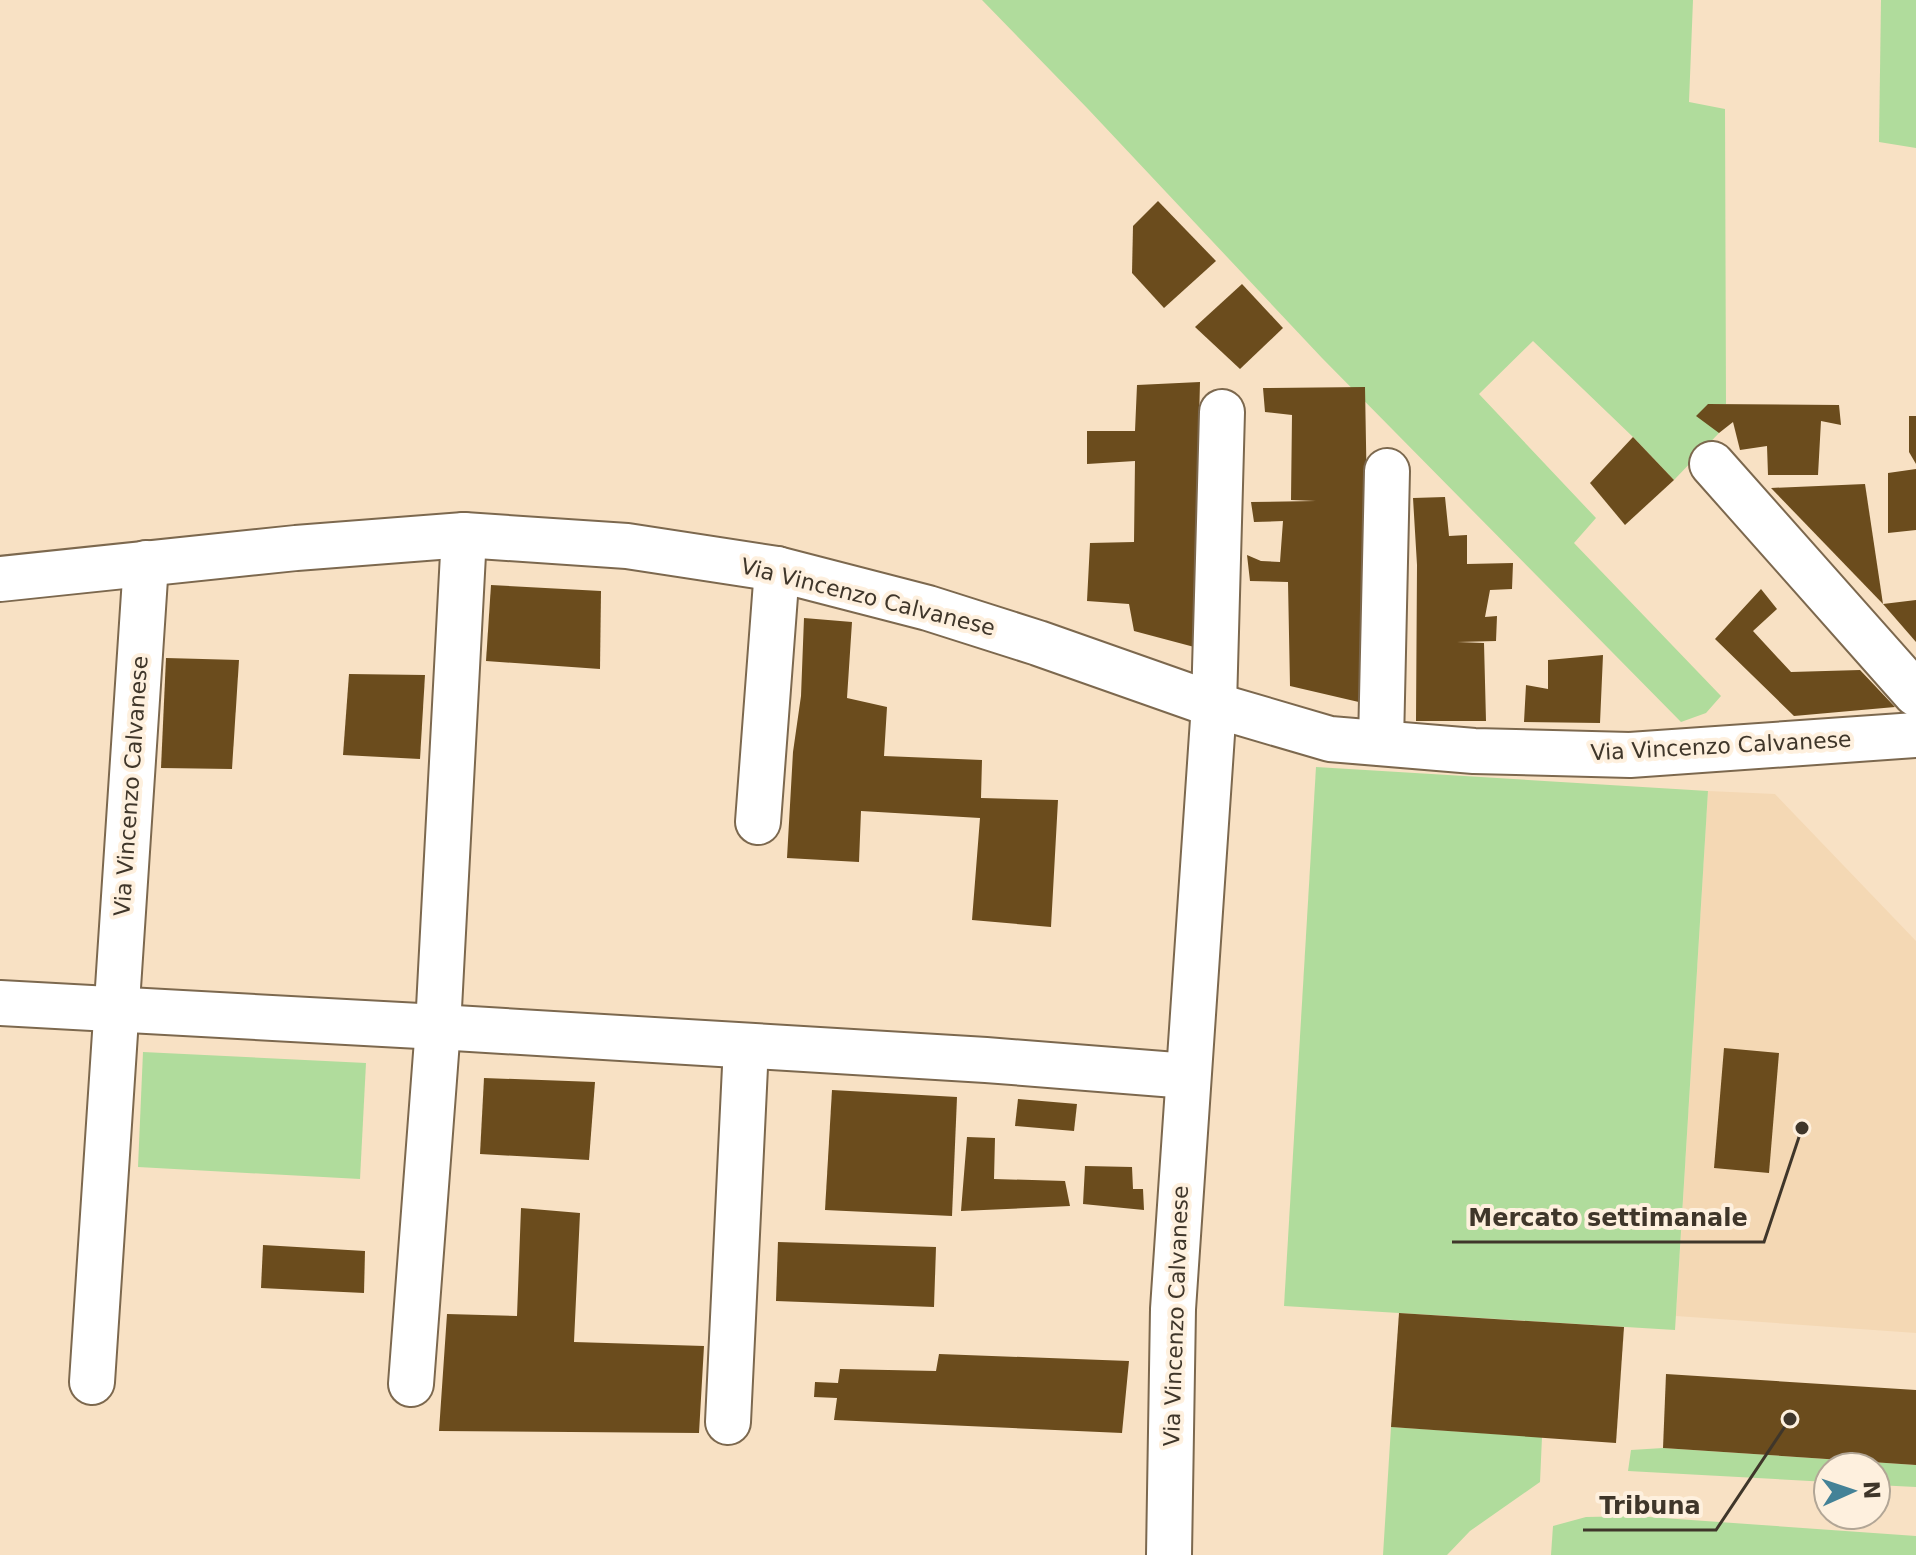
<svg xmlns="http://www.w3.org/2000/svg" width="1916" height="1555" font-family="'DejaVu Sans',sans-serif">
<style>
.built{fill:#f4d8b4}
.green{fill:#b0dc9c}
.building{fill:#6b4c1d}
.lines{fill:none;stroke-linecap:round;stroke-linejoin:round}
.minor-casing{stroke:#7c684e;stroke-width:48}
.minor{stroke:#fff;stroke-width:44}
.labels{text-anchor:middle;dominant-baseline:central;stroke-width:8;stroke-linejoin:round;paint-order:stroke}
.street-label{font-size:22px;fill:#3f362a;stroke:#fef0de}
.leader{fill:none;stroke:#3f362a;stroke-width:3}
.callout-dot{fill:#3f362a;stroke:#fef0de;stroke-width:3}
.callout-label{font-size:24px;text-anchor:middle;font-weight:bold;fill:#3f362a;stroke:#fef0de;stroke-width:8;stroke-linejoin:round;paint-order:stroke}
</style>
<rect width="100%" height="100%" fill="#f8e1c4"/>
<polygon class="built" points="1708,791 1775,794 1916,941 1916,1333 1676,1316"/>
<g class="green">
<polygon points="982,0 1693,0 1689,102 1725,109 1726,404 1708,404 1719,433 1674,480 1633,437 1533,341 1479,394 1596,518 1574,543 1721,696 1706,713 1681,722 1322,358 1088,109"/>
<polygon points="1881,0 1916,0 1916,148 1879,142"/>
<polygon points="1316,767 1708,791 1675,1330 1284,1306"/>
<polygon points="143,1052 366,1063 360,1179 138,1167"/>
<polygon points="1391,1427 1542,1437 1540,1482 1470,1531 1447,1555 1383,1555"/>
<polygon points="1663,1448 1916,1465 1916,1487 1876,1485 1876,1467 1828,1467 1828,1482 1628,1471 1631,1450"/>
<polygon points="1635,1516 1916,1536 1916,1555 1551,1555 1553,1526 1586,1517"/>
</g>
<g class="building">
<polygon points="1158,201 1216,261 1164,308 1132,273 1133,226"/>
<polygon points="1242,284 1283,328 1240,369 1195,327"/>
<polygon points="1200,382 1196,540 1198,648 1134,631 1129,604 1087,601 1090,543 1134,542 1135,461 1087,464 1087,431 1135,431 1137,385"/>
<polygon points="1365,387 1367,500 1363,703 1290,686 1288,582 1250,581 1247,555 1261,561 1280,562 1283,521 1254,522 1251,502 1316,501 1291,500 1292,415 1265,412 1263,388"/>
<polygon points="1708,404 1839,405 1841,425 1821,421 1818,475 1768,475 1767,446 1740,450 1733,422 1719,433 1696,416"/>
<polygon points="1909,416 1916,416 1916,464 1909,452"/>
<polygon points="1633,437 1674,480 1625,525 1590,483"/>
<polygon points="1916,469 1916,530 1888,533 1888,473"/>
<polygon points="1865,484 1883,604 1771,488"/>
<polygon points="1445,497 1449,536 1467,535 1467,564 1513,563 1512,589 1490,590 1485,617 1497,616 1496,641 1457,642 1484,643 1486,721 1416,721 1417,565 1413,498"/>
<polygon points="491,585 601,591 600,669 486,661"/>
<polygon points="1761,589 1777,609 1753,631 1791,672 1860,670 1895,707 1794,716 1715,639"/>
<polygon points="1916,600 1916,642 1883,604"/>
<polygon points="804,618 852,622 847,698 887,707 884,756 982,760 981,798 1058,800 1051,927 972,920 980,818 861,811 859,862 787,858 793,752 801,696"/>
<polygon points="1603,655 1600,723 1524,722 1526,685 1548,689 1548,660"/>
<polygon points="166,658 239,660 232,769 161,768"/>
<polygon points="349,674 425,675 420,759 343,755"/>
<polygon points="1724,1048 1779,1053 1769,1173 1714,1168"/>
<polygon points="484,1078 595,1082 589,1160 480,1154"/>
<polygon points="832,1090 957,1097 952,1216 825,1210"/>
<polygon points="1018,1099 1077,1104 1074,1131 1015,1126"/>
<polygon points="967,1137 995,1138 994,1179 1065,1181 1070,1206 961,1211"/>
<polygon points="1085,1166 1132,1167 1133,1189 1143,1189 1144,1210 1083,1204"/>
<polygon points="521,1208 580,1213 574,1342 704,1346 699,1433 439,1431 447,1314 517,1316"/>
<polygon points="778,1242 936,1247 934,1307 776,1301"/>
<polygon points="263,1245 365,1251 364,1293 261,1288"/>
<polygon points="1399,1313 1624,1327 1616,1443 1391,1427"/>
<polygon points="939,1354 1129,1361 1122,1433 834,1420 837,1398 814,1397 815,1382 838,1383 840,1369 936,1371"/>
<polygon points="1666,1374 1916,1390 1916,1465 1663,1448"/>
</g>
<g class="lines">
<defs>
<g id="minor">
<polyline points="1712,464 1916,694"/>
<polyline points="0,579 296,548 464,535 627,546 777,569 928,608 1038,643 1214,705 1330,739 1474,751 1630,755 1916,735"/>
<polyline points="1381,743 1387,471"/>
<polyline points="758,822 777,569"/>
<polyline points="0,1003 438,1027 986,1060 1188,1076"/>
<polyline points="92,1382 146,563"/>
<polyline points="411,1384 438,1027 464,535"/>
<polyline points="728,1422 746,1046"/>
<polyline points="1169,1555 1173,1309 1214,705 1222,412"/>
</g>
</defs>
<use href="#minor" class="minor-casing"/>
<use href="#minor" class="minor"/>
</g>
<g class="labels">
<g class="street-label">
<text transform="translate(868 597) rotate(14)">Via Vincenzo Calvanese</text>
<text transform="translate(1721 746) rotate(-3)">Via Vincenzo Calvanese</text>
<text transform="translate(131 786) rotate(-86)">Via Vincenzo Calvanese</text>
<text transform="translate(1176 1316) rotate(-88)">Via Vincenzo Calvanese</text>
</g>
</g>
<path class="leader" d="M1802 1128L1764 1242H1452M1790 1419L1716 1530H1583"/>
<g class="callout-dot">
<circle cx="1802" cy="1128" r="8"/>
<circle cx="1790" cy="1419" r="8"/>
</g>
<g class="callout-label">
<text x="1608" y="1226">Mercato settimanale</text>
<text x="1650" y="1514">Tribuna</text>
</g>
<g transform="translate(1852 1491) rotate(87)"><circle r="38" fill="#fef0de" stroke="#b2a696" stroke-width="2"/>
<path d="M0-6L14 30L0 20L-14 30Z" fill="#448297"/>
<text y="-12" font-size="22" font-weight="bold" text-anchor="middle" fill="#3f362a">N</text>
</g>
</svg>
